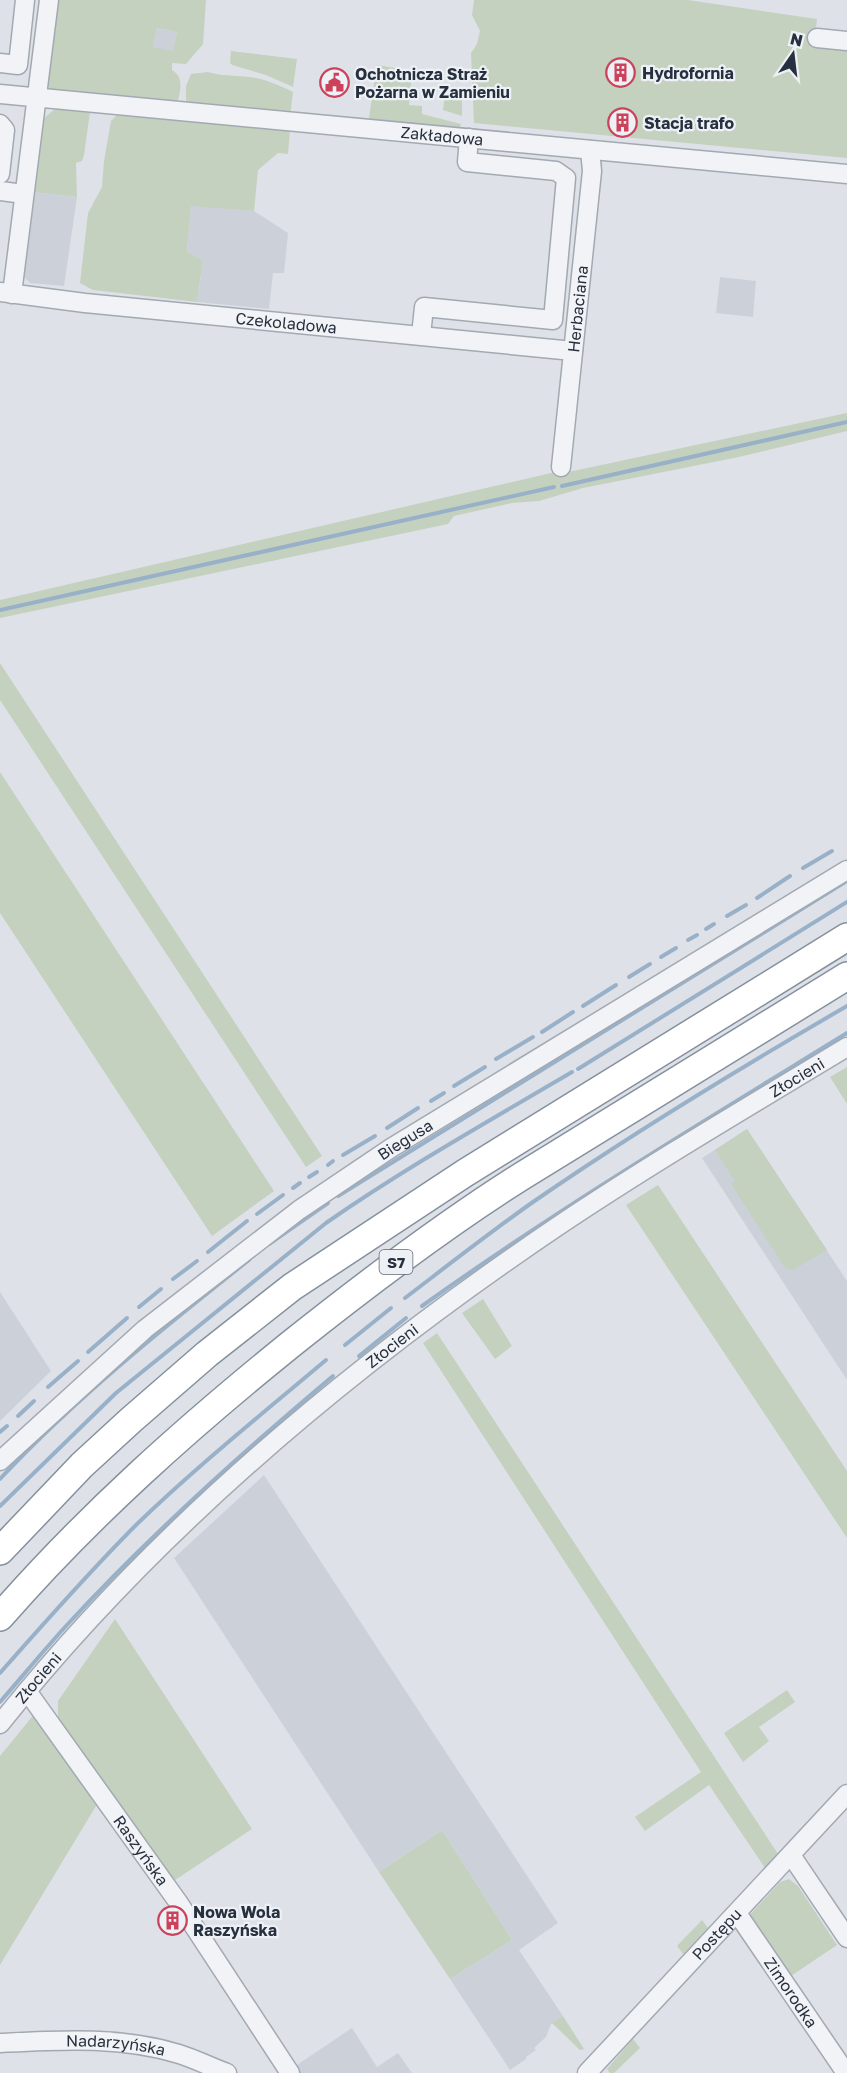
<svg xmlns="http://www.w3.org/2000/svg" width="847" height="2073" font-family="'Golos Text',sans-serif">
<style>
.built{fill:#ccd1d9}
.green{fill:#c4d1bf;fill-rule:evenodd}
.lines{fill:none;stroke-linecap:round;stroke-linejoin:round}
.stream{stroke:#99b1c8;stroke-width:4}
.minor-casing{stroke:#a3a9b2;stroke-width:21}
.highway-casing{stroke:#85909e;stroke-width:30}
.minor{stroke:#f1f3f6;stroke-width:18}
.highway{stroke:#fff;stroke-width:27}
.labels{text-anchor:middle;dominant-baseline:central;stroke-width:4.5;stroke-linejoin:round;paint-order:stroke}
.shield{fill:#edf1f5;stroke:#626a75;stroke-width:1.5}
.shield-label{font-size:15px;font-weight:bold;fill:#27303e}
.poi-label{font-size:16px;font-weight:bold;fill:#27303e;stroke:#edf1f5;text-anchor:start}
.street-label{font-size:16px;fill:#27303e;stroke:#edf1f5}
</style>
<rect width="100%" height="100%" fill="#dee2e8"/>
<g class="built">
<polygon points="157,28 177,32 173,52 153,47"/>
<polygon points="34,192 77,197 64,286 30,283 24,277"/>
<polygon points="191,205 254,211 288,233 284,273 273,273 269,309 197,302 203,261 187,251"/>
<polygon points="720,277 756,281 753,317 716,313"/>
<polygon points="747,1129 847,1281 847,1380 702,1158"/>
<polygon points="0,1292 51,1371 0,1421"/>
<polygon points="264,1475 558,1923 519,1950 563,2016 551,2024 546,2037 534,2048 536,2050 526,2057 526,2059 510,2070 450,1979 512,1940 442,1830 379,1872 174,1558"/>
<polygon points="352,2028 377,2067 398,2053 412,2073 298,2073 294,2067"/>
</g>
<g class="green">
<path d="M55 0H206L203 44 186 64 172 63V70C184 77 181 91 177 103L59 92 51 90 46 84ZM157 28 177 32 173 51 153 47Z"/>
<polygon points="474,0 688,0 817,19 814,47 847,51 847,158 474,123 471,53 477,44 480,31 472,15"/>
<polygon points="231,51 297,59 293,87 266,75 232,65 230,63"/>
<polygon points="377,65 412,71 409,105 422,106 422,114 461,124 457,133 368,124"/>
<path d="M208 72C225 77 240 75 256 78 270 81 281 86 293 92L290 117 186 104V86L191 74Z"/>
<polygon points="445,94 462,95 462,116 443,110"/>
<polygon points="55,109 90,112 84,155 82,161 76,163 77,197 34,192 44,118"/>
<polygon points="117,115 290,130 288,154 278,153 258,170 254,211 191,206 187,251 203,261 197,302 93,290 80,283 88,213 102,187 104,161 111,121"/>
<polygon points="847,413 847,431 739,457 583,488 539,501 512,503 454,516 448,524 0,618 0,600 551,473 573,471"/>
<polygon points="0,663 322,1156 306,1167 0,700"/>
<polygon points="0,772 274,1191 212,1236 0,913"/>
<polygon points="847,1067 847,1104 830,1077"/>
<polygon points="747,1129 827,1250 793,1270 785,1268 731,1184 735,1181 715,1150"/>
<polygon points="658,1185 847,1471 847,1538 626,1205"/>
<polygon points="483,1299 512,1346 495,1359 462,1313"/>
<polygon points="437,1333 778,1854 765,1868 709,1785 645,1831 635,1817 701,1772 423,1343"/>
<polygon points="115,1619 252,1829 172,1882 58,1718 58,1701"/>
<polygon points="787,1690 795,1702 759,1727 769,1741 743,1762 724,1733"/>
<polygon points="36,1712 96,1806 0,1965 0,1756"/>
<polygon points="442,1830 512,1940 450,1979 379,1872"/>
<polygon points="789,1879 798,1886 837,1945 788,1978 747,1918 780,1882"/>
<polygon points="702,1920 708,1928 684,1955 677,1946"/>
<polygon points="563,2016 584,2049 580,2050 552,2023"/>
<polygon points="633,2039 640,2048 614,2073 610,2073 607,2069"/>
</g>
<g class="lines">
<g class="stream">
<polyline points="562,486 847,422"/>
<polyline points="0,610 554,487"/>
<polyline points="803,868 832,851"/>
<polyline points="757,898 790,876"/>
<polyline points="727,916 746,905"/>
<polyline points="706,929 714,924"/>
<polyline points="688,940 697,935"/>
<polyline points="661,957 676,948"/>
<polyline points="629,977 650,964"/>
<polyline points="583,1006 616,985"/>
<polyline points="542,1032 573,1012"/>
<polyline points="496,1059 533,1037"/>
<polyline points="578,1069 847,902"/>
<polyline points="454,1086 485,1067"/>
<polyline points="431,1101 444,1093"/>
<polyline points="387,1128 418,1108"/>
<polyline points="343,1155 375,1136"/>
<polyline points="328,1165 333,1161"/>
<polyline points="309,1177 317,1172"/>
<polyline points="293,1188 300,1183"/>
<polyline points="338,1196 847,881"/>
<polyline points="257,1214 283,1195"/>
<polyline points="269,1244 328,1203"/>
<polyline points="208,1252 247,1221"/>
<polyline points="173,1279 197,1261"/>
<path d="M405 1298C447 1266 489 1233 533 1202 634 1132 740 1068 847 1006"/>
<path d="M422 1306C559 1208 704 1121 847 1033"/>
<polyline points="139,1307 161,1289"/>
<polyline points="345,1345 391,1308"/>
<polyline points="88,1352 127,1318"/>
<polyline points="359,1356 406,1318"/>
<polyline points="48,1387 78,1361"/>
<polyline points="18,1416 34,1401"/>
<polyline points="0,1432 7,1426"/>
<path d="M0 1479C76 1398 162 1329 249 1260"/>
<path d="M0 1506 116 1393 326 1223C405 1168 489 1121 572 1072"/>
<path d="M0 1673C44 1623 89 1572 136 1525 196 1467 262 1414 326 1360"/>
<path d="M0 1702C22 1677 43 1651 66 1626 149 1536 240 1454 333 1376"/>
</g>
<defs>
<g id="minor">
<polyline points="817,38 847,41"/>
<polyline points="0,63 18,65 25,0"/>
<path id="s1" d="M0 94 847 174"/>
<polyline points="0,124 5,130 0,174"/>
<polyline points="0,191 24,194"/>
<path id="s2" d="M0 292 85 303 573 351"/>
<polyline points="12,294 49,0"/>
<polyline points="421,335 424,307 553,320 566,178 556,171 467,162 469,138"/>
<path id="s3" d="M561 467 592 171 590 150"/>
<path id="s4" d="M0 1461 145 1329 299 1210 391 1148 847 870"/>
<path id="s5" d="M27 1691 178 1902 290 2073"/>
<path id="s6" d="M0 1724C156 1528 352 1365 558 1226 652 1163 751 1105 847 1047"/>
<polyline points="791,1855 847,1938"/>
<path id="s7" d="M737 1913 846 2073"/>
<path id="s8" d="M0 2043C60 2040 121 2036 179 2054 195 2059 211 2067 227 2073"/>
<path id="s9" d="M587 2073 847 1794"/>
</g>
<g id="highway">
<polyline points="0,1551 82,1465 131,1420 207,1354 292,1287 465,1173 847,937"/>
<path d="M0 1617C88 1516 187 1428 291 1344 365 1285 441 1227 522 1176L847 976"/>
</g>
</defs>
<use href="#minor" class="minor-casing"/>
<use href="#highway" class="highway-casing"/>
<use href="#minor" class="minor"/>
<use href="#highway" class="highway"/>
</g>
<defs>
<symbol id="building-ring" viewBox="-11 -11 22 22"><circle r="9.5" fill="#edf1f5" stroke="#cd425b" stroke-width="1.5"/><path d="M-4-6H4V6H1V3H-1V6H-4ZM-2.5-4.3h1.7v1.8h-1.7ZM.8-4.3h1.7v1.8H.8ZM-2.5-1h1.7V.8h-1.7ZM.8-1h1.7V.8H.8Z" fill="#cd425b"/></symbol>
<symbol id="civic-ring" viewBox="-11 -11 22 22"><circle r="9.5" fill="#edf1f5" stroke="#cd425b" stroke-width="1.5"/><path d="M-.6-6.5H3V-4.5H.6V-3L4-1V1h2V6H-6V1h2V-1L-.6-3ZM-1.2 2.5V6h2.4V2.5Z" fill="#cd425b"/></symbol>
</defs>
<g fill-rule="evenodd">
<use href="#building-ring" x="604" y="56" width="33" height="33"/>
<use href="#civic-ring" x="318" y="66" width="33" height="33"/>
<use href="#building-ring" x="606" y="106" width="33" height="33"/>
<use href="#building-ring" x="156" y="1904" width="33" height="33"/>
</g>
<g class="labels">
<rect class="shield" x="379.5" y="1250" width="33" height="24" rx="4.5"/>
<g class="shield-label">
<text x="396" y="1262">S7</text>
</g>
<g class="poi-label">
<text x="642" y="73">Hydrofornia</text>
<text x="355" y="74">Ochotnicza Straż<tspan x="355" dy="18">Pożarna w Zamieniu</tspan></text>
<text x="644" y="123">Stacja trafo</text>
<text x="193" y="1912">Nowa Wola<tspan x="193" dy="18">Raszyńska</tspan></text>
</g>
<g class="street-label">
<text stroke="none"><textPath href="#s1" startOffset="444">Zakładowa</textPath></text>
<text stroke="none"><textPath href="#s3" startOffset="159">Herbaciana</textPath></text>
<text stroke="none"><textPath href="#s2" startOffset="288">Czekoladowa</textPath></text>
<text stroke="none"><textPath href="#s6" startOffset="1032">Złocieni</textPath></text>
<text stroke="none"><textPath href="#s4" startOffset="518">Biegusa</textPath></text>
<text stroke="none"><textPath href="#s6" startOffset="546">Złocieni</textPath></text>
<text stroke="none"><textPath href="#s6" startOffset="60">Złocieni</textPath></text>
<text stroke="none"><textPath href="#s5" startOffset="196">Raszyńska</textPath></text>
<text stroke="none"><textPath href="#s9" startOffset="190">Postępu</textPath></text>
<text stroke="none"><textPath href="#s7" startOffset="96">Zimorodka</textPath></text>
<text stroke="none"><textPath href="#s8" startOffset="116">Nadarzyńska</textPath></text>
</g>
</g>
<g transform="translate(793 54) rotate(14)" stroke="#edf1f5" stroke-width="4.5" paint-order="stroke">
<path d="M0-4.5L10 22L0 15L-10 22Z" fill="#27303e"/>
<text y="-9" font-size="16" font-weight="bold" text-anchor="middle" fill="#27303e">N</text>
</g>
</svg>
